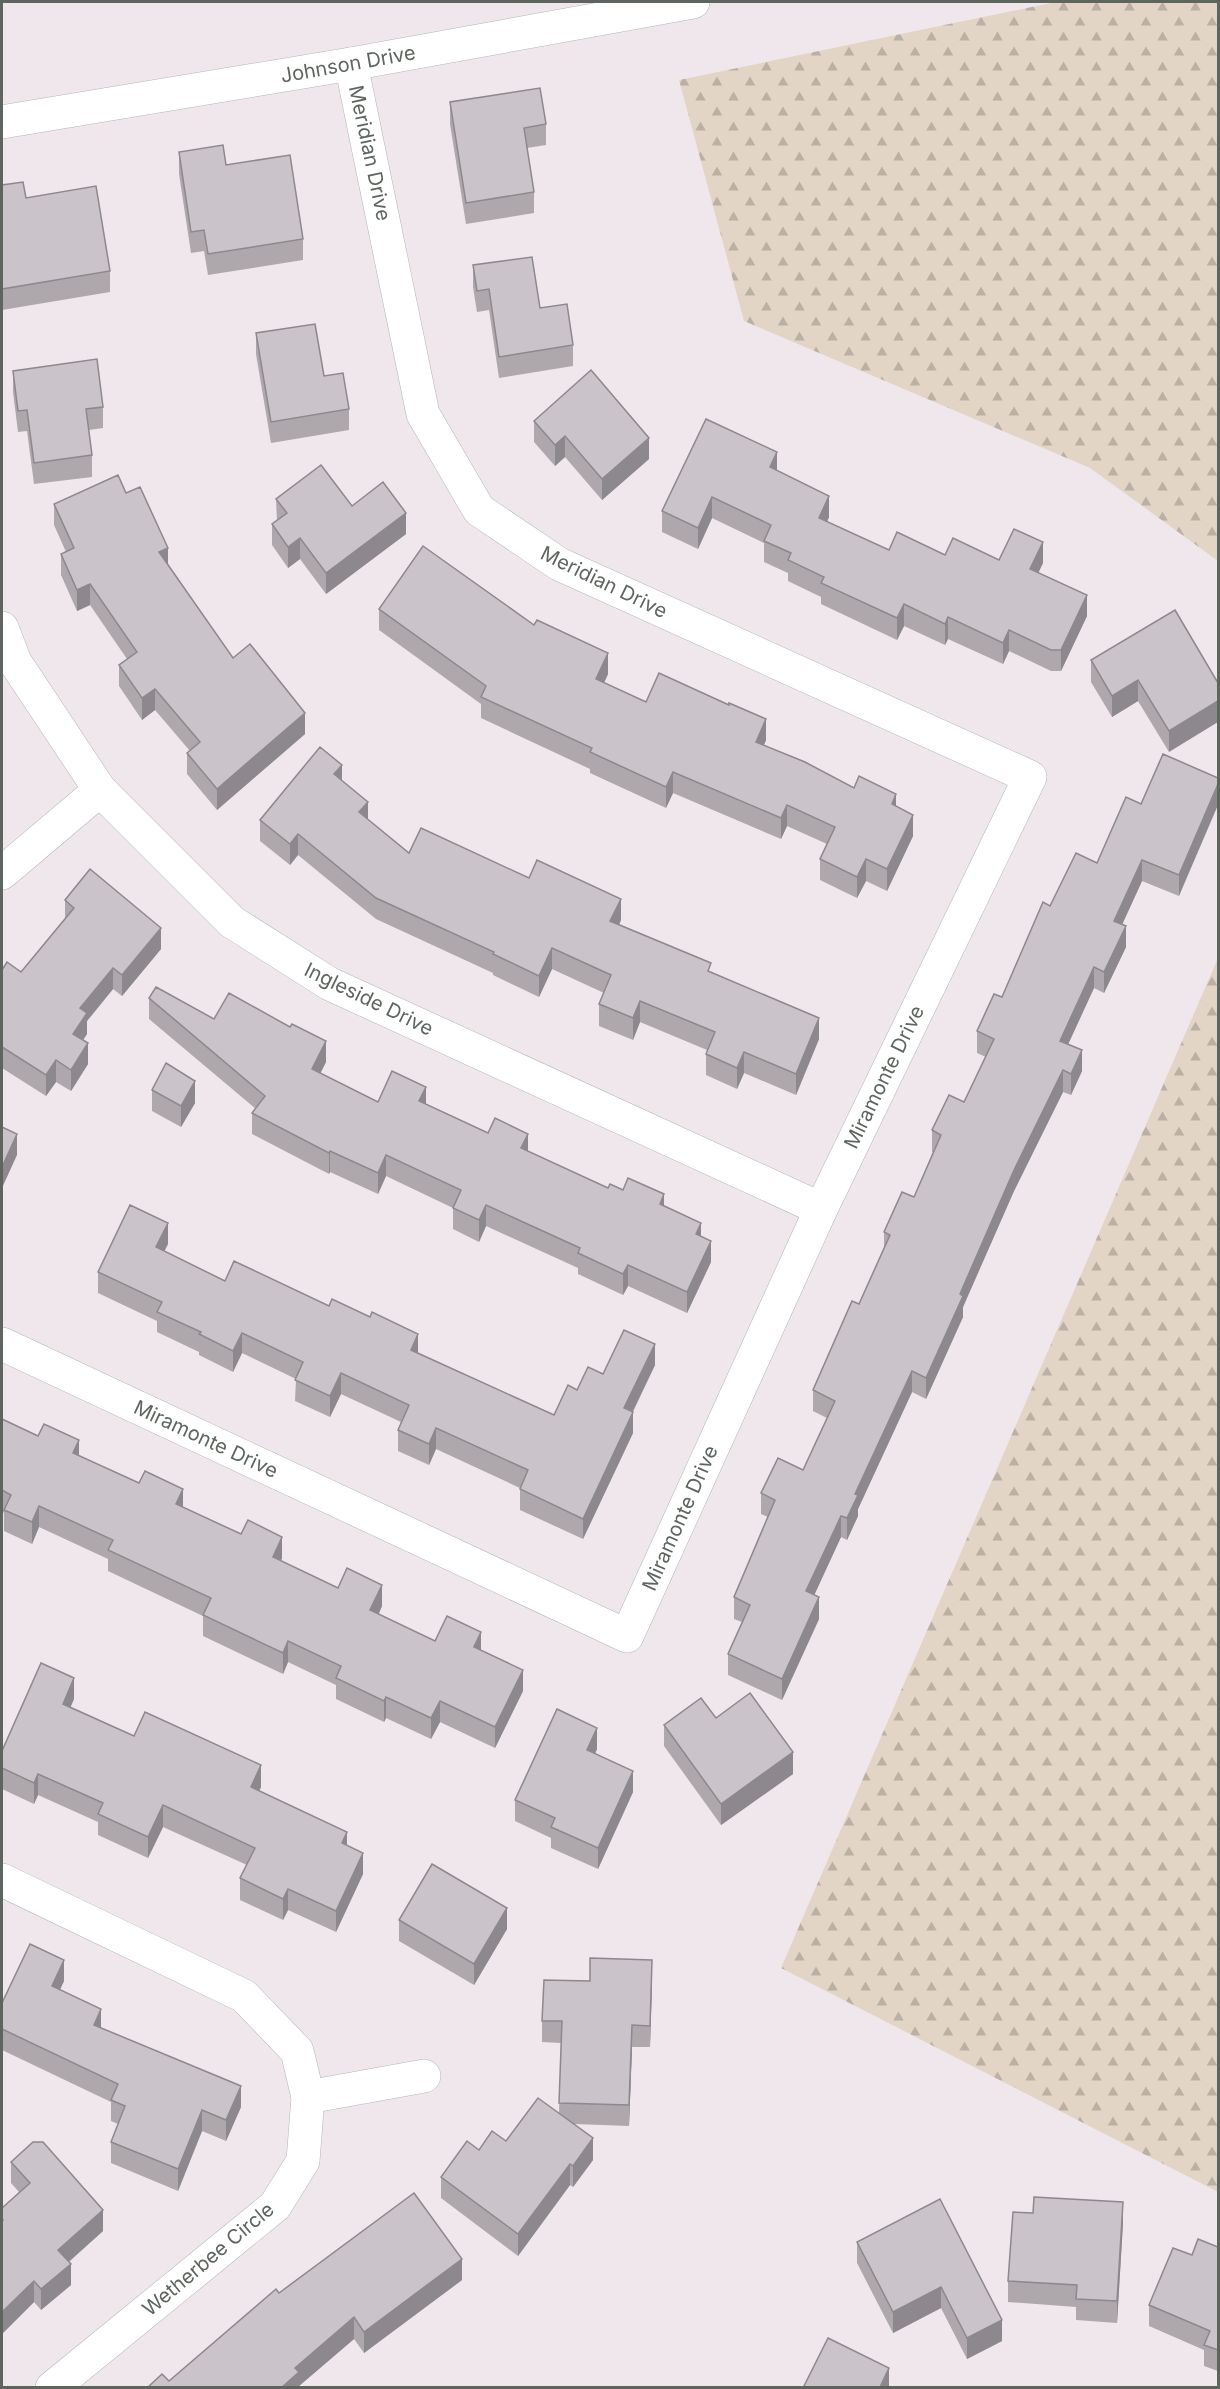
<svg xmlns="http://www.w3.org/2000/svg" width="1220" height="2389" font-family="Inter,sans-serif">
<style>
.forest{fill:url(#forest-firs)}
.lines{fill:none;stroke-linecap:round;stroke-linejoin:round}
.minor-casing{stroke:#b2b7b3;stroke-width:34}
.minor{stroke:#fff;stroke-width:33}
.wall{fill:#aea8ad}
.shaded-wall{fill:#8d888d}
.building{fill:#cac3c9;stroke:#8d888d;stroke-width:1.5}
.labels{text-anchor:middle;dominant-baseline:central;stroke-width:4.5;stroke-linejoin:round;paint-order:stroke}
.street-label{font-size:20px;fill:#5e655f;stroke:#fff}
</style>
<defs>
<pattern id="forest-firs" width="22" height="20" patternUnits="userSpaceOnUse" patternTransform="scale(1.5)"><rect width="22" height="20" fill="#e3d5c6"/><path d="M5 1l3.5 6h-7zM16 11l3.5 6h-7z" fill="#bbb0a4"/></pattern>
</defs>
<rect width="100%" height="100%" fill="#efe7ec"/>
<g class="forest">
<polygon points="1056,2 1218,2 1218,561 1090,468 744,321 679,80"/>
<polygon points="1218,958 1218,2192 781,1968"/>
</g>
<g class="lines">
<defs>
<g id="minor">
<polyline points="2,122 351,64 693,2"/>
<polyline points="2,628 15,662 100,790 232,922 330,984 821,1209"/>
<polyline points="2,873 100,790"/>
<polyline points="2,1344 627,1636 821,1209 1030,777 559,564 479,510 423,414 351,64"/>
<polyline points="2,1880 244,1996 297,2051 308,2097 303,2161 275,2206 52,2388"/>
<polyline points="308,2097 424,2076"/>
</g>
</defs>
<use href="#minor" class="minor-casing"/>
<use href="#minor" class="minor"/>
</g>
<g class="wall">
<polygon points="450,102 546,124 546,145 527,148 534,192 534,213 466,224 450,124"/>
<polygon points="179,152 226,165 303,239 303,260 208,275 204,251 191,253 179,174"/>
<polygon points="2,185 26,198 110,271 110,292 2,310"/>
<polygon points="473,265 540,308 573,345 573,366 499,378 489,310 477,312 473,287"/>
<polygon points="256,333 324,376 349,409 349,430 271,443 256,354"/>
<polygon points="13,371 103,407 103,428 89,430 92,455 92,477 34,484 27,431 18,432 13,392"/>
<polygon points="534,421 649,459 602,500 565,457 555,466 534,442"/>
<polygon points="777,471 829,517 827,522 889,550 999,560 1043,563 1038,573 1087,616 1061,671 1051,671 1009,651 1003,664 948,639 945,645 904,626 897,640 821,604 821,597 788,581 788,573 764,562 764,543 712,518 698,549 662,532 662,511"/>
<polygon points="126,493 168,564 233,658 305,734 217,810 187,774 187,753 190,751 155,710 142,720 119,686 119,665 127,659 90,605 77,611 61,575 61,554 66,552 54,525 54,504"/>
<polygon points="276,499 352,506 406,534 326,594 300,559 288,568 272,545 272,524 277,521"/>
<polygon points="379,609 534,625 608,674 604,683 646,702 766,740 764,745 854,788 896,806 913,836 887,891 866,881 857,898 820,880 820,859 827,844 787,826 781,839 673,793 666,808 590,773 590,769 481,718 481,704 379,630"/>
<polygon points="1175,610 1169,752 1138,701 1112,717 1091,682 1091,660"/>
<polygon points="1218,778 1179,896 1142,881 1122,925 1126,947 1104,993 1094,988 1068,1044 1082,1071 1071,1095 1063,1092 1014,1191 963,1307 963,1317 926,1399 912,1392 858,1509 858,1516 847,1540 841,1537 814,1595 819,1619 782,1700 728,1675 728,1654 742,1622 734,1619 734,1597 768,1517 761,1514 761,1493 803,1470 827,1418 813,1411 813,1390 859,1304 884,1248 884,1232 914,1197 933,1152 932,1152 932,1130 964,1102 986,1057 977,1053 977,1031 1002,997 1050,906 1097,863 1141,804"/>
<polygon points="342,780 368,820 409,853 621,920 619,925 711,972 819,1039 796,1095 744,1073 737,1089 706,1075 706,1054 707,1050 640,1022 633,1040 599,1026 599,1004 604,993 552,969 539,997 493,975 493,973 376,919 298,855 290,865 260,841 260,820"/>
<polygon points="65,900 161,949 122,996 113,989 87,1021 87,1034 83,1040 88,1064 71,1091 56,1082 46,1096 2,1068 2,970 21,972 65,919"/>
<polygon points="149,998 214,1019 326,1062 320,1073 378,1102 426,1104 608,1188 623,1190 664,1206 701,1236 711,1262 687,1313 628,1286 623,1295 578,1274 578,1268 486,1226 479,1242 453,1229 453,1208 386,1176 378,1194 330,1172 329,1174 252,1134 252,1113 256,1109 149,1019"/>
<polygon points="152,1090 195,1103 181,1127 152,1111"/>
<polygon points="168,1244 164,1251 225,1281 418,1353 554,1415 577,1390 603,1374 655,1365 633,1412 633,1433 583,1539 520,1510 520,1488 436,1449 429,1465 398,1451 398,1430 401,1422 341,1394 330,1417 295,1401 296,1379 242,1353 233,1372 199,1355 199,1352 157,1332 157,1321 98,1293 98,1272"/>
<polygon points="2,1419 79,1455 183,1507 282,1558 281,1561 338,1588 382,1606 379,1614 435,1641 481,1650 523,1691 495,1748 440,1722 431,1739 386,1718 384,1722 336,1699 336,1685 288,1662 283,1674 203,1636 203,1616 108,1571 108,1559 39,1527 32,1544 4,1531 4,1513 2,1511"/>
<polygon points="74,1699 70,1707 134,1736 261,1787 259,1791 347,1845 363,1874 336,1932 288,1910 283,1920 240,1900 240,1878 247,1865 163,1827 148,1858 98,1835 98,1822 38,1795 34,1804 2,1789 2,1751"/>
<polygon points="716,1718 793,1774 721,1825 664,1746 664,1725"/>
<polygon points="597,1749 595,1754 633,1792 598,1869 551,1848 551,1838 515,1821 515,1800"/>
<polygon points="399,1920 507,1929 474,1985 399,1941"/>
<polygon points="64,1981 60,1989 101,2028 241,2107 226,2141 202,2131 178,2191 111,2163 111,2142 118,2124 111,2121 111,2102 2,2050 2,2003"/>
<polygon points="590,1981 652,1982 650,2047 632,2047 629,2126 574,2124 593,2160 573,2187 570,2185 518,2256 441,2198 441,2177 479,2150 506,2141 559,2113 561,2043 542,2042 542,2021"/>
<polygon points="11,2162 103,2231 69,2262 71,2285 41,2310 34,2302 2,2334 2,2208 19,2192 11,2183"/>
<polygon points="940,2199 1002,2341 967,2359 941,2308 893,2333 857,2263 857,2242"/>
<polygon points="1123,2223 1117,2323 1076,2320 1076,2307 1008,2302 1008,2281"/>
<polygon points="1218,2247 1218,2371 1204,2366 1204,2350 1149,2326 1149,2305 1192,2255"/>
<polygon points="462,2280 364,2353 354,2339 299,2386 299,2388 169,2381 279,2293"/>
</g>
<g class="shaded-wall">
<polygon points="565,436 565,457 555,466 555,445"/>
<polygon points="649,438 649,459 602,500 602,479"/>
<polygon points="777,452 777,473 770,467"/>
<polygon points="829,496 829,517 819,539 819,518"/>
<polygon points="712,497 712,518 698,549 698,528"/>
<polygon points="406,513 406,534 326,594 326,573"/>
<polygon points="300,538 300,559 288,568 288,547"/>
<polygon points="1043,542 1043,563 1030,590 1030,569"/>
<polygon points="168,548 168,569 159,552"/>
<polygon points="90,584 90,605 77,611 77,590"/>
<polygon points="1087,595 1087,616 1061,671 1061,650"/>
<polygon points="904,604 904,626 897,640 897,618"/>
<polygon points="948,617 948,639 945,645 945,624"/>
<polygon points="1009,630 1009,651 1003,664 1003,643"/>
<polygon points="608,653 608,674 596,700 596,679"/>
<polygon points="1138,680 1138,701 1112,717 1112,696"/>
<polygon points="155,689 155,710 142,720 142,698"/>
<polygon points="1218,701 1218,722 1169,752 1169,731"/>
<polygon points="305,713 305,734 217,810 217,789"/>
<polygon points="766,719 766,740 756,763 756,742"/>
<polygon points="342,765 342,786 334,774"/>
<polygon points="673,772 673,793 666,808 666,787"/>
<polygon points="1218,784 1218,805 1179,896 1179,875"/>
<polygon points="896,794 896,815 892,804"/>
<polygon points="368,802 368,823 359,812"/>
<polygon points="787,805 787,826 781,839 781,818"/>
<polygon points="913,815 913,836 887,891 887,869"/>
<polygon points="298,834 298,855 290,865 290,844"/>
<polygon points="866,859 866,881 857,898 857,877"/>
<polygon points="1142,860 1142,881 1114,942 1114,921"/>
<polygon points="621,899 621,920 610,943 610,921"/>
<polygon points="1126,926 1126,947 1104,993 1104,972"/>
<polygon points="161,928 161,949 122,996 122,975"/>
<polygon points="552,948 552,969 539,997 539,976"/>
<polygon points="1094,967 1094,988 1060,1062 1060,1041"/>
<polygon points="113,968 113,989 87,1021 87,1034 73,1055 73,1034 80,1008"/>
<polygon points="640,1001 640,1022 633,1040 633,1018"/>
<polygon points="819,1018 819,1039 796,1095 796,1074"/>
<polygon points="326,1041 326,1062 312,1090 312,1069"/>
<polygon points="88,1043 88,1064 71,1091 71,1070"/>
<polygon points="1082,1050 1082,1071 1071,1095 1071,1074"/>
<polygon points="744,1052 744,1073 737,1089 737,1068"/>
<polygon points="56,1060 56,1082 46,1096 46,1075"/>
<polygon points="1063,1070 1063,1092 1014,1191 963,1307 963,1317 926,1399 926,1378 960,1294 1014,1170"/>
<polygon points="195,1081 195,1103 181,1127 181,1106"/>
<polygon points="426,1087 426,1108 419,1101"/>
<polygon points="17,1134 17,1155 2,1188 2,1167"/>
<polygon points="528,1134 528,1155 521,1148"/>
<polygon points="330,1151 330,1172 329,1174 329,1153"/>
<polygon points="386,1155 386,1176 378,1194 378,1173"/>
<polygon points="664,1194 664,1216 660,1204"/>
<polygon points="486,1205 486,1226 479,1242 479,1220"/>
<polygon points="168,1223 168,1244 156,1268 156,1247"/>
<polygon points="701,1223 701,1244 696,1234"/>
<polygon points="711,1241 711,1262 687,1313 687,1292"/>
<polygon points="628,1265 628,1286 623,1295 623,1274"/>
<polygon points="242,1333 242,1353 233,1372 233,1351"/>
<polygon points="418,1334 418,1355 411,1350"/>
<polygon points="655,1344 655,1365 624,1429 624,1408"/>
<polygon points="912,1371 912,1392 858,1509 858,1516 847,1540 847,1518 855,1494"/>
<polygon points="341,1373 341,1394 330,1417 330,1396"/>
<polygon points="633,1412 633,1433 583,1539 583,1519"/>
<polygon points="436,1428 436,1449 429,1465 429,1444"/>
<polygon points="79,1440 79,1461 73,1453"/>
<polygon points="183,1489 183,1510 176,1504"/>
<polygon points="39,1506 39,1527 32,1544 32,1522"/>
<polygon points="841,1516 841,1537 806,1613 806,1591"/>
<polygon points="282,1537 282,1558 273,1579 273,1557"/>
<polygon points="382,1585 382,1606 370,1631 370,1610"/>
<polygon points="819,1597 819,1619 782,1700 782,1679"/>
<polygon points="481,1632 481,1653 474,1647"/>
<polygon points="288,1641 288,1662 283,1674 283,1653"/>
<polygon points="523,1670 523,1691 495,1748 495,1727"/>
<polygon points="74,1678 74,1699 63,1725 63,1704"/>
<polygon points="386,1697 386,1718 384,1722 384,1701"/>
<polygon points="440,1701 440,1722 431,1739 431,1718"/>
<polygon points="597,1728 597,1749 587,1771 587,1750"/>
<polygon points="793,1752 793,1774 721,1825 721,1804"/>
<polygon points="261,1765 261,1787 251,1808 251,1787"/>
<polygon points="633,1771 633,1792 598,1869 598,1848"/>
<polygon points="38,1774 38,1795 34,1804 34,1783"/>
<polygon points="163,1805 163,1827 148,1858 148,1837"/>
<polygon points="347,1832 347,1854 342,1843"/>
<polygon points="363,1853 363,1874 336,1932 336,1911"/>
<polygon points="288,1889 288,1910 283,1920 283,1899"/>
<polygon points="507,1908 507,1929 474,1985 474,1964"/>
<polygon points="64,1960 64,1981 52,2007 52,1986"/>
<polygon points="652,1960 652,1982 650,2047 650,2026"/>
<polygon points="101,2009 101,2030 94,2025"/>
<polygon points="632,2025 632,2047 629,2126 629,2105"/>
<polygon points="241,2086 241,2107 226,2141 226,2120"/>
<polygon points="202,2110 202,2131 178,2191 178,2169"/>
<polygon points="593,2138 593,2160 573,2187 573,2166"/>
<polygon points="570,2164 570,2185 518,2256 518,2234"/>
<polygon points="1123,2202 1123,2223 1117,2323 1117,2301"/>
<polygon points="103,2210 103,2231 58,2271 58,2250"/>
<polygon points="462,2259 462,2280 364,2353 364,2332"/>
<polygon points="71,2264 71,2285 41,2310 41,2289"/>
<polygon points="34,2281 34,2302 2,2334 2,2312"/>
<polygon points="941,2287 941,2308 893,2333 893,2312"/>
<polygon points="354,2317 354,2339 299,2386 299,2388 281,2388 295,2368"/>
<polygon points="1002,2320 1002,2341 967,2359 967,2338"/>
<polygon points="889,2368 889,2388 880,2388"/>
</g>
<g class="building">
<polygon points="540,88 546,124 524,128 534,192 466,203 450,102"/>
<polygon points="223,145 226,165 290,155 303,239 208,254 204,230 191,232 179,152"/>
<polygon points="23,182 26,198 96,186 110,271 2,289 2,185"/>
<polygon points="532,257 540,308 567,304 573,345 499,357 489,289 477,291 473,265"/>
<polygon points="315,324 324,376 343,373 349,409 271,422 256,333"/>
<polygon points="97,359 103,407 86,409 92,455 34,463 27,410 18,411 13,371"/>
<polygon points="591,370 649,438 602,479 565,436 555,445 534,421"/>
<polygon points="706,419 777,452 770,467 829,496 819,518 889,550 897,532 945,555 953,538 999,560 1014,529 1043,542 1030,569 1087,595 1061,650 1051,650 1009,630 1003,643 948,617 945,624 904,604 897,618 821,583 824,577 788,560 791,553 764,541 771,525 712,497 698,528 662,511"/>
<polygon points="321,465 352,506 383,482 406,513 326,573 300,538 288,547 272,524 287,513 276,499"/>
<polygon points="118,475 126,493 140,487 168,548 159,552 233,658 250,644 305,713 217,789 187,753 200,742 155,689 142,698 119,665 137,652 90,584 77,590 61,554 74,548 54,504"/>
<polygon points="423,546 534,625 537,620 608,653 596,679 646,702 659,673 729,705 729,703 766,719 756,742 805,762 854,788 859,776 896,794 892,804 913,815 887,869 866,859 857,877 820,859 835,827 787,805 781,818 673,772 666,787 590,752 592,748 481,697 486,686 379,609"/>
<polygon points="1175,610 1218,683 1218,701 1169,731 1138,680 1112,696 1091,660"/>
<polygon points="320,747 342,765 334,774 368,802 359,812 409,853 421,828 529,878 537,860 621,899 610,921 711,963 708,971 819,1018 796,1074 744,1052 737,1068 706,1054 715,1032 640,1001 633,1018 599,1004 611,975 552,948 539,976 493,954 494,952 376,898 298,834 290,844 260,820"/>
<polygon points="1163,754 1218,778 1218,784 1179,875 1142,860 1114,921 1126,926 1104,972 1094,967 1060,1041 1082,1050 1071,1074 1063,1070 1014,1170 960,1294 963,1296 926,1378 912,1371 855,1494 858,1495 847,1518 841,1516 806,1591 819,1597 782,1679 728,1654 750,1605 734,1597 775,1500 761,1493 778,1458 803,1470 835,1401 813,1390 852,1301 859,1304 890,1235 884,1232 902,1192 914,1197 941,1135 932,1130 949,1095 964,1102 994,1039 977,1031 994,994 1002,997 1043,902 1050,906 1076,853 1097,863 1126,797 1141,804"/>
<polygon points="90,869 161,928 122,975 113,968 80,1008 87,1013 73,1034 88,1043 71,1070 56,1060 46,1075 2,1047 2,970 7,962 21,972 74,908 65,900"/>
<polygon points="156,987 214,1019 229,993 290,1027 292,1024 326,1041 312,1069 378,1102 392,1071 426,1087 419,1101 488,1133 495,1118 528,1134 521,1148 608,1188 610,1184 623,1190 628,1178 664,1194 660,1204 701,1223 696,1234 711,1241 687,1292 628,1265 623,1274 578,1253 580,1248 486,1205 479,1220 453,1208 461,1190 386,1155 378,1173 330,1151 329,1153 252,1113 265,1096 149,998"/>
<polygon points="166,1063 195,1081 181,1106 152,1090"/>
<polygon points="2,1127 17,1134 2,1167"/>
<polygon points="130,1205 168,1223 156,1247 225,1281 234,1261 329,1306 332,1299 370,1317 372,1312 418,1334 411,1350 554,1415 568,1385 577,1390 588,1367 603,1374 624,1330 655,1344 624,1408 633,1412 583,1519 520,1489 528,1470 436,1428 429,1444 398,1430 409,1405 341,1373 330,1396 295,1380 303,1362 242,1333 233,1351 199,1334 201,1332 157,1312 162,1302 98,1272"/>
<polygon points="2,1419 38,1436 44,1424 79,1440 73,1453 139,1483 145,1471 183,1489 176,1504 241,1534 248,1520 282,1537 273,1557 338,1588 347,1568 382,1585 370,1610 435,1641 447,1616 481,1632 474,1647 523,1670 495,1727 440,1701 431,1718 386,1697 384,1701 336,1678 341,1666 288,1641 283,1653 203,1615 211,1598 108,1550 113,1540 39,1506 32,1522 4,1510 11,1495 2,1490"/>
<polygon points="41,1663 74,1678 63,1704 134,1736 145,1712 261,1765 251,1787 347,1832 342,1843 363,1853 336,1911 288,1889 283,1899 240,1878 255,1848 163,1805 148,1837 98,1814 103,1803 38,1774 34,1783 2,1768 2,1751"/>
<polygon points="750,1693 793,1752 721,1804 664,1725 701,1698 716,1718"/>
<polygon points="557,1709 597,1728 587,1750 633,1771 598,1848 551,1827 555,1818 515,1800"/>
<polygon points="432,1864 507,1908 474,1964 399,1920"/>
<polygon points="30,1944 64,1960 52,1986 101,2009 94,2025 241,2086 226,2120 202,2110 178,2169 111,2142 125,2106 111,2100 118,2084 2,2029 2,2003"/>
<polygon points="590,1958 652,1960 650,2026 632,2025 629,2105 559,2103 562,2021 542,2021 544,1980 590,1981"/>
<polygon points="538,2098 593,2138 573,2166 570,2164 518,2234 441,2177 467,2141 479,2150 492,2131 506,2141"/>
<polygon points="33,2142 43,2142 103,2210 58,2250 71,2264 41,2289 34,2281 2,2312 2,2221 3,2220 2,2218 2,2208 30,2183 11,2162"/>
<polygon points="414,2193 462,2259 364,2332 354,2317 295,2368 299,2372 281,2388 147,2388 162,2374 169,2381 276,2289 279,2293"/>
<polygon points="1034,2197 1123,2202 1117,2301 1076,2299 1077,2285 1008,2281 1013,2212 1033,2213"/>
<polygon points="940,2199 1002,2320 967,2338 941,2287 893,2312 857,2242"/>
<polygon points="1198,2239 1218,2247 1218,2350 1204,2345 1210,2331 1149,2305 1173,2248 1192,2255"/>
<polygon points="828,2338 889,2368 880,2387 881,2388 803,2388"/>
</g>
<g class="labels">
<g class="street-label">
<text transform="translate(348 64) rotate(-10)">Johnson Drive</text>
<text transform="translate(370 153) rotate(78)">Meridian Drive</text>
<text transform="translate(604 582) rotate(26)">Meridian Drive</text>
<text transform="translate(369 999) rotate(26)">Ingleside Drive</text>
<text transform="translate(884 1077) rotate(-64)">Miramonte Drive</text>
<text transform="translate(206 1439) rotate(25)">Miramonte Drive</text>
<text transform="translate(680 1518) rotate(-66)">Miramonte Drive</text>
<text transform="translate(208 2259) rotate(-40)">Wetherbee Circle</text>
</g>
</g>
<rect width="1220" height="2389" fill="none" stroke="#5e655f" stroke-width="6"/>
</svg>
